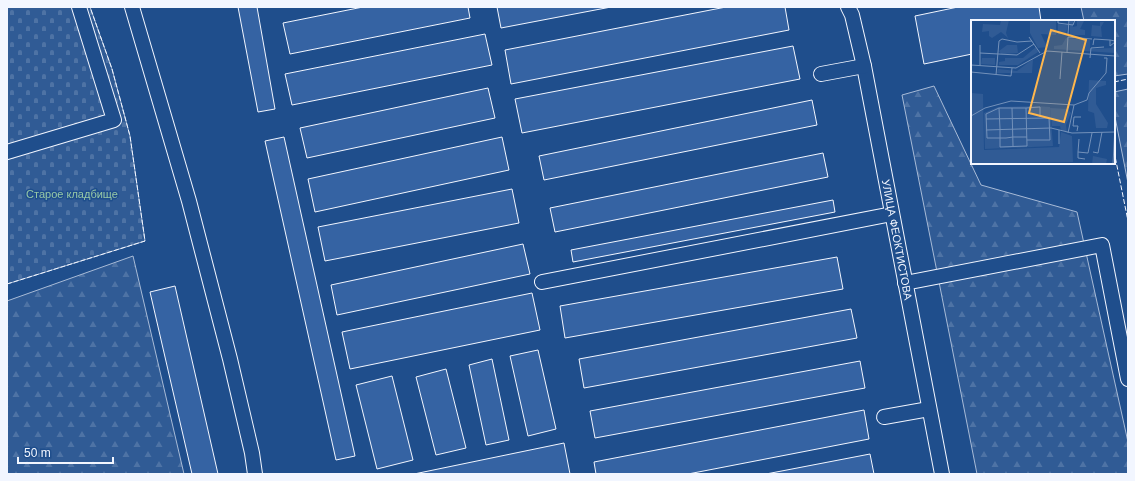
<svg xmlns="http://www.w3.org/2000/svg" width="1135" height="481" font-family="Helvetica,sans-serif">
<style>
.forest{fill:url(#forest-firs);stroke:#a8bbd7}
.cemetery{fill:url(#cemetery-stones);stroke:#a8bbd7}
.building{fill:#3563a3;stroke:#f2f6ff}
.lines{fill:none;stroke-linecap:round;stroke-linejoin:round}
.minor-casing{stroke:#f2f6ff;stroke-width:16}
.minor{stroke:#1f4e8c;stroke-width:14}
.fence{stroke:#f2f6ff;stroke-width:1;stroke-dasharray:5 2;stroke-linecap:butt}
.labels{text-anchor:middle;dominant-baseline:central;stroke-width:3;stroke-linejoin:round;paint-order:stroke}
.park-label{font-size:11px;fill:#97c8a6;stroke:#1f4e8c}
.street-label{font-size:11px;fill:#f2f6ff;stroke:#1f4e8c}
.inset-road{fill:none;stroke:#7391ba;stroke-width:1}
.view{fill:#ffb74d;fill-opacity:0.15;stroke:#ffb74d;stroke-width:2}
.inset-edge{fill:none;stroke:#f2f6ff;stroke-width:2}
</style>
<defs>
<pattern id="forest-firs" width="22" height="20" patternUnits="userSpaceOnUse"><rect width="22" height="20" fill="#305b95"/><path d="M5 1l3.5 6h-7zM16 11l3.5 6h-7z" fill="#4e73a5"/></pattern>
<pattern id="cemetery-stones" width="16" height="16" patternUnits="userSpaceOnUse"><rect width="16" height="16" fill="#305b95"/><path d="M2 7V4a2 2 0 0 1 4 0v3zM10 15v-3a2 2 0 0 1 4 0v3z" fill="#4e73a5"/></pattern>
</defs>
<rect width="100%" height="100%" fill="#1f4e8c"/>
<g class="forest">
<polygon points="1081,7 1128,7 1128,74 1114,76 1114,21 1084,21"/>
<polygon points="934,86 981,185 1077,212 1128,442 1128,474 977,474 902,95"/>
<polygon points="1128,89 1128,183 1114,112 1114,92"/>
<polygon points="133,256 184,474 7,474 7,301"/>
</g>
<polygon class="cemetery" points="7,7 90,7 112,69 130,136 145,241 7,284"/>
<g class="building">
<polygon points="238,7 257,7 275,109 258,112"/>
<polygon points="363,7 468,7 470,18 290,54 283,23"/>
<polygon points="497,7 611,7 501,28"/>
<polygon points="726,7 785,7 789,30 511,84 505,50"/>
<polygon points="958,7 1039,7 1041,21 972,21 972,54 924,64 915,16"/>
<polygon points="485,34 492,65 292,105 285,74"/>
<polygon points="793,46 800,79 522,133 515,99"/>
<polygon points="488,88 495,118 307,158 300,128"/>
<polygon points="812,100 817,125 544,180 539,156"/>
<polygon points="284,137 355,456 336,460 265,141"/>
<polygon points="502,137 509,170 315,212 308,179"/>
<polygon points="823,153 828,177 555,232 550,208"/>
<polygon points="512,189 519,223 325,261 318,227"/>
<polygon points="833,200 835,212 573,262 571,250"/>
<polygon points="523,244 530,274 337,315 331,285"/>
<polygon points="837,257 843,289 565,338 560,306"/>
<polygon points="175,286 218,474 192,474 150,292"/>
<polygon points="532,293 540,330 350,369 342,332"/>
<polygon points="851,309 857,338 584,388 579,359"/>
<polygon points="538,350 556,429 528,436 510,356"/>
<polygon points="492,359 509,440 486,445 469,365"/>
<polygon points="860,361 865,388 595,438 590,411"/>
<polygon points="446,369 466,448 436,455 416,377"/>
<polygon points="392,376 413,460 377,469 356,385"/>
<polygon points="864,410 869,439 688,474 596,474 594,462"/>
<polygon points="564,443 570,474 414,474"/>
<polygon points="870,454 874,474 766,474"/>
</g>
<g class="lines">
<defs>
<g id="minor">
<polyline points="132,7 189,201 230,359 252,453 255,474"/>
<path id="s1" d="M848 7 852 15 864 66 942 474"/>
<polyline points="821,74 864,66"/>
<polyline points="7,152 114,120 79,7"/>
<polyline points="542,282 892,214"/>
<polyline points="905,283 1102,245 1128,379"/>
<polyline points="884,417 929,409"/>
</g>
</defs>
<use href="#minor" class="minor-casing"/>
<use href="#minor" class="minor"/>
<g class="fence">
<polyline points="1114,82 1128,79"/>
<polyline points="1114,151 1128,221"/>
<polyline points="7,284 145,241 130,136 112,69 90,7"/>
</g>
</g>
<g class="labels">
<g class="park-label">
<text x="72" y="194">Старое кладбище</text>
</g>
<g class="street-label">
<text stroke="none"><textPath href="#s1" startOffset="238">УЛИЦА ФЕОКТИСТОВА</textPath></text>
</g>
</g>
<g transform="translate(971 20)">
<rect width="144" height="144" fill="#1f4e8c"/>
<path d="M30 0H38L35 13 37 18 30 12 21 18 18 16V11L11 12 12 4 29 5ZM59 0H85V15L70 14 76 27 67 28 59 13ZM99 0H102V7L106 6V1H113L109 9 114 10V15H99ZM129 2H133L130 7 131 17 120 16 121 5 129 6ZM87 4 97 5 95 14H87ZM95 18 119 20V29L141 28 144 23V33L83 29V26L91 25ZM36 25H46L47 33 30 34 28 31ZM65 27 67 32 47 45H28V42L34 41V38H52ZM11 38H24V45L10 44ZM62 39 61 53H26L27 49 46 51ZM118 60 135 61V65L125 68V84L137 103 136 108H125L123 93 117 91ZM0 73 12 74 13 130 88 127 90 112 101 116 102 142 0 144ZM79 88 97 89 100 93 95 105 96 113 90 110 89 106H81ZM122 136 136 139 135 144H121Z" fill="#305b95"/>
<path d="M65 86 79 87 82 126 14 129 13 93 27 87Z" fill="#305b95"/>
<path class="inset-road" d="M87 0V3L102 5 104 0M97 14 98 0M58 17 69 33M144 21 139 20V26L144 22M122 25 123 19 139 20M96 32 97 17 121 19M9 33 46 35 63 24M119 38 120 28 133 27M0 45 45 48 76 31 144 36M9 46V25M0 52 40 56 41 48M25 55 28 21 31 19 46 22 61 21M89 59 91 32M28 88 29 109V127L56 126 55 88H28L15 94 16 118H35L42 117H56M41 88 42 126M55 88 69 87V97M0 96 14 88 40 81 103 85M15 99 78 98 79 120H56M15 110 80 108 101 113 144 112M106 111 107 106H102L103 97H110M97 113 103 85 116 80 118 73 135 53 136 38H133M108 119 107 132 117 133 121 113M88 124V110M107 132V138L114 139M122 132 127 133 131 112M142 144 144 106"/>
<path class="view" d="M80 10 115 20 93 102 58 93Z"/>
<rect width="144" height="144" class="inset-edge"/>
</g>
<rect width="1135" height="481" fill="none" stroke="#f2f6ff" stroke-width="16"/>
<path d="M18 457v6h95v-6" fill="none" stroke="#f2f6ff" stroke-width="2"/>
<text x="24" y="457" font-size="12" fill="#f2f6ff" stroke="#1f4e8c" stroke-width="3" paint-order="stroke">50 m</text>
</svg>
